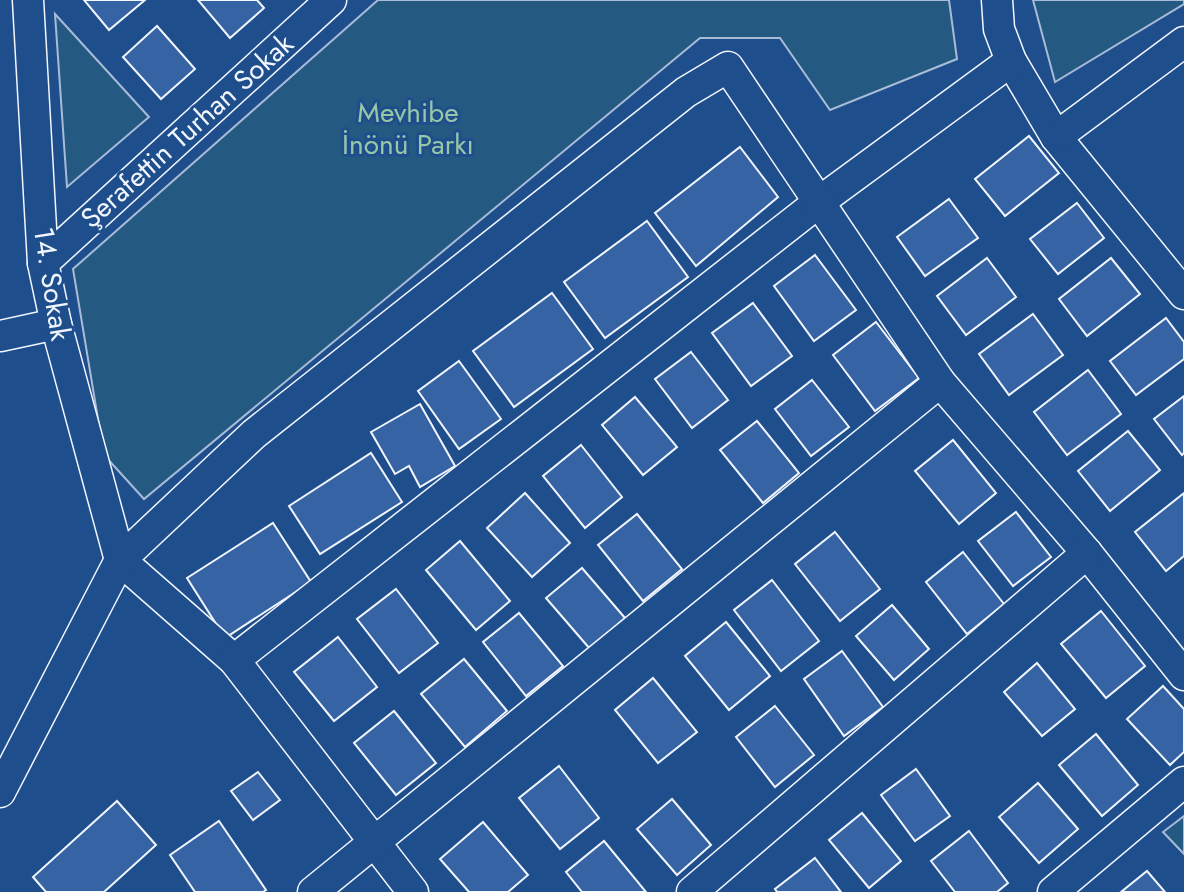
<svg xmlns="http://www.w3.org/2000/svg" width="1184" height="892" font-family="Jost,sans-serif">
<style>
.green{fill:#245a82;stroke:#a8bbd7;stroke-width:2}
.building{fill:#3563a3;stroke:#f2f6ff;stroke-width:2}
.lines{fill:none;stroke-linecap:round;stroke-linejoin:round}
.minor-casing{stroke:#f2f6ff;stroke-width:33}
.minor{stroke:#1f4e8c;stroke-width:30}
.labels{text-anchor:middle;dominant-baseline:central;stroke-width:6;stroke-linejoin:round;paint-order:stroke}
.park-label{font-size:28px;fill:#97c8a6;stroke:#1f4e8c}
.street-label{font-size:28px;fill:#f2f6ff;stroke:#1f4e8c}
</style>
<rect width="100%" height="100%" fill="#1f4e8c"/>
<g class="green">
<polygon points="378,0 949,0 957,59 830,110 780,38 700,38 144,499 104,455 73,269"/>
<polygon points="1033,0 1184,0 1184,4 1055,82"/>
<polygon points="55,14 149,117 67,187"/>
<polygon points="1184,816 1184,854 1163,832"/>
</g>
<g class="building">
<polygon points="84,0 145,0 109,30"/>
<polygon points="198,0 257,0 264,8 230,38"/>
<polygon points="157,26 195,69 161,99 123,57"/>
<polygon points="1029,136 1059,173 1005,216 975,179"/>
<polygon points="740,147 778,197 696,266 655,213"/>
<polygon points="949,199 978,238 925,276 897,237"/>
<polygon points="1077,203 1104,238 1058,274 1030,239"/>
<polygon points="647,221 688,277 605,338 564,282"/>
<polygon points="815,255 856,310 814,341 774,286"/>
<polygon points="987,258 1016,297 966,335 937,296"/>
<polygon points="1111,258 1140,294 1087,336 1059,299"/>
<polygon points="552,293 593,349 514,407 473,351"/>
<polygon points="753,303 792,356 751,386 712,333"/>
<polygon points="1033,314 1063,355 1009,395 979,354"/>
<polygon points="1166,318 1184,342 1184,359 1136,395 1110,361"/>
<polygon points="876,322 919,378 875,411 833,355"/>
<polygon points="691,352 728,400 692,428 655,379"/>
<polygon points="459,361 501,419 459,449 418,391"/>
<polygon points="1088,370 1121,414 1067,455 1034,412"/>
<polygon points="812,380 849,427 811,456 775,409"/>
<polygon points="1184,396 1184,453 1182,455 1154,419"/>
<polygon points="635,397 677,447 643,475 602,425"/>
<polygon points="420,404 455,466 420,487 409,466 395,474 371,432"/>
<polygon points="757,421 799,473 763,503 720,450"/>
<polygon points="1128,431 1160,470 1110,511 1078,471"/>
<polygon points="953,440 996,493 959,524 915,471"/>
<polygon points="581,445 622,497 585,528 543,476"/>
<polygon points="371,453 402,502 320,554 289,506"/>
<polygon points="525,493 570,543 532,577 487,528"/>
<polygon points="1184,493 1184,556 1166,571 1135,532"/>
<polygon points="1016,512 1051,557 1013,586 978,541"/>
<polygon points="637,514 682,569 643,601 598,545"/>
<polygon points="273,523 311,582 225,638 187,578"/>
<polygon points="835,532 880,589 840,621 795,564"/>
<polygon points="460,541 510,601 476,630 426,570"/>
<polygon points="963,552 1004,604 967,634 926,582"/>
<polygon points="582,568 625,618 590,649 546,598"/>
<polygon points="772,580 819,641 781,671 734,610"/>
<polygon points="396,589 438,643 399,673 357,619"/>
<polygon points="892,605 929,649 894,680 856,636"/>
<polygon points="1101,611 1145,666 1106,698 1061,644"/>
<polygon points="519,613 563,666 526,696 483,642"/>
<polygon points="726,622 770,676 729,710 685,656"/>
<polygon points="338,637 377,687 334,721 294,672"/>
<polygon points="842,651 883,707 844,736 804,679"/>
<polygon points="464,659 507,711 465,747 421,694"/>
<polygon points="1037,663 1075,709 1042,736 1004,692"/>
<polygon points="653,678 697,732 658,763 615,710"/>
<polygon points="1163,686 1184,709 1184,752 1170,765 1127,719"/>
<polygon points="775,706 814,755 775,787 736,737"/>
<polygon points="394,711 436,763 396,795 354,743"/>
<polygon points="1096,734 1138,785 1102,816 1059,765"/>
<polygon points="559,766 599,818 560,849 519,798"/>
<polygon points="916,769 950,816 915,841 881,795"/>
<polygon points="258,772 280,800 253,820 231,791"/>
<polygon points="1038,783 1078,829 1039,863 999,817"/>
<polygon points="672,799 711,845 677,875 637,829"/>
<polygon points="117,801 156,845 104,892 46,892 33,877"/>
<polygon points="862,813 901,861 869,888 829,840"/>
<polygon points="219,821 266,890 263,892 195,892 170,855"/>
<polygon points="483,822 528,875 508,892 469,892 440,859"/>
<polygon points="969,831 1008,883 997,892 955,892 931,861"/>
<polygon points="604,841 646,892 582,892 566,872"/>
<polygon points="815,858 841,892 777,892 775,889"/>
<polygon points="1147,871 1165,892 1121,892"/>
</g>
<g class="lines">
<defs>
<g id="minor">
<polyline points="28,0 43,263 56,324 120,560"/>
<polyline points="997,0 999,29 1011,61 1056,137 1184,294"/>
<polyline points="1056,137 1184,42"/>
<polyline points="43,263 331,0"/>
<polyline points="0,336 56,324"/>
<polyline points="120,560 234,660 413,892"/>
<polyline points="234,660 819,202 1011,61"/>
<polyline points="0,792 120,560 254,434 686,92 728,67 940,382 1087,553 1184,675"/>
<polyline points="313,892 940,382"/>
<polyline points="692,892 1087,553"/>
<polyline points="1053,892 1184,782"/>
</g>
</defs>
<use href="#minor" class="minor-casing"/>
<use href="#minor" class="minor"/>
</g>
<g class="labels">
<g class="park-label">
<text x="408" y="112">Mevhibe<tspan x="408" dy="32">İnönü Parkı</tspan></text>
</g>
<g class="street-label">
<text transform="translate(187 131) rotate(-42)">Şerafettin Turhan Sokak</text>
<text transform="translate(52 284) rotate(81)">14. Sokak</text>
</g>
</g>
</svg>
